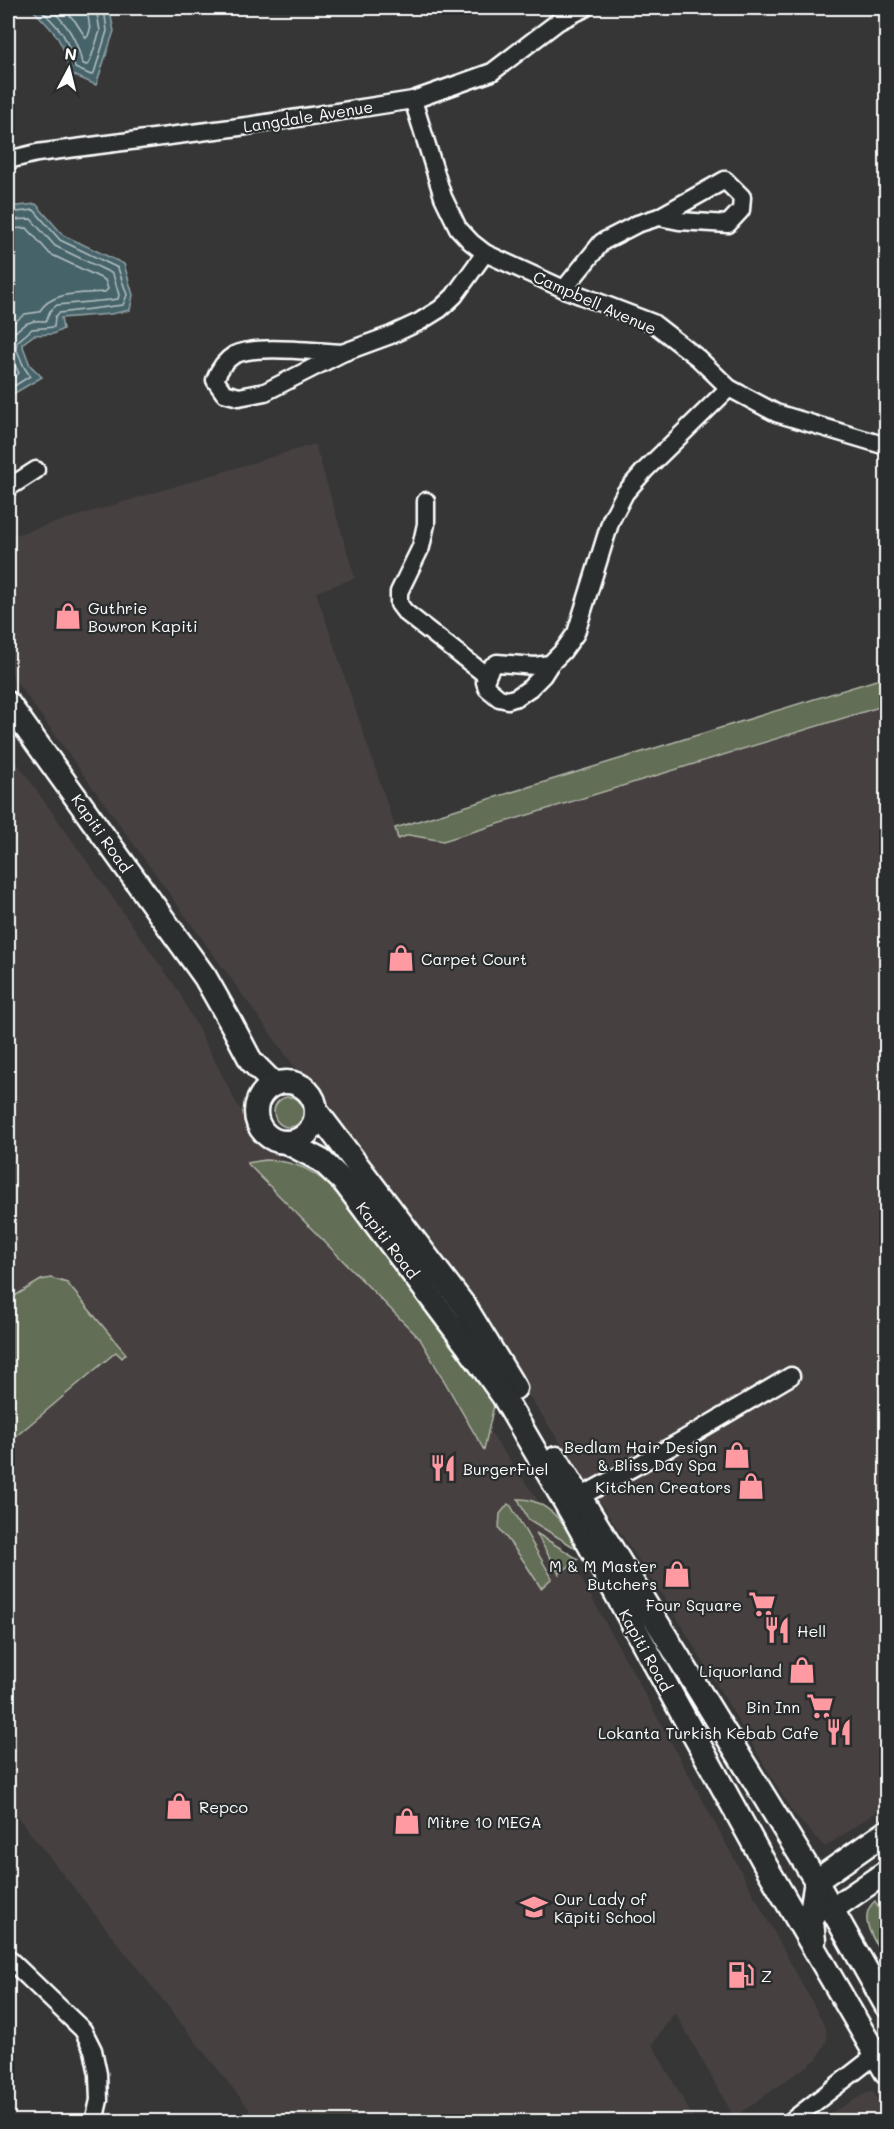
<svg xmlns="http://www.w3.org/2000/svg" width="894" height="2129" font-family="Mali,sans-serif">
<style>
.built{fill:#46403f}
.green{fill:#636e56;stroke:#b1b6aa;stroke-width:1.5}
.water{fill:#46646a;stroke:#90a2a6;stroke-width:1.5}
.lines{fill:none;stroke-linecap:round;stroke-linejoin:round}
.shore{stroke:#b5c1c3;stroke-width:1.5}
.street-casing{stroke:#fff;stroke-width:21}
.secondary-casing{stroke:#fff;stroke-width:27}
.street{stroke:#2a2d2e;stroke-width:16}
.secondary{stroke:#2a2d2e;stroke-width:22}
.labels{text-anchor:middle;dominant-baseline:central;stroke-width:4.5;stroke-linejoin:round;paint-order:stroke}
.street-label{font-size:16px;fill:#fff;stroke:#2a2d2e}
.poi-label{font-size:16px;fill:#fff;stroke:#2a2d2e;text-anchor:start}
</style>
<rect width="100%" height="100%" fill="#373636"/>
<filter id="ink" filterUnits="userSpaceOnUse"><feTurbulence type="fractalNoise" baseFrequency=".0167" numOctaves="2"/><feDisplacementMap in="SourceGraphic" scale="12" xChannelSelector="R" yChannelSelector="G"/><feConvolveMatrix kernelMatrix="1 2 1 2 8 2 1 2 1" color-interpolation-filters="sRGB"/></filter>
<g filter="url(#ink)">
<g class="built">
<polygon points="315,444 355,578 316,592 399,839 409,835 443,841 886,705 886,1805 825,1847 793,1813 676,1616 493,1342 8,670 8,537"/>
<polygon points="8,750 178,990 238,1106 418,1330 537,1499 635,1676 826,2028 827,2040 817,2059 734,2117 675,2012 652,2044 695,2121 238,2121 250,2110 8,1805"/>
<polygon points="872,2090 886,2116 886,2121 816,2121"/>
</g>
<g class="green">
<polygon points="886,677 886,705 443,841 409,835 398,839 395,828"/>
<circle cx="289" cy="1112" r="15"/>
<path d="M265 1160C296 1161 318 1171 338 1195L461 1359 494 1405 484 1450 420 1339 247 1163Z"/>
<polygon points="51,1278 67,1283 126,1354 122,1358 116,1352 8,1443 8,1300 41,1280"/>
<path d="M518 1499C548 1498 568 1528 582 1552L528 1519Z"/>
<polygon points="508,1504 511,1506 552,1578 541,1588 523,1560 499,1528 500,1514"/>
<polygon points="536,1533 578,1559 559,1574"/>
<path d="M875 1901 886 1924V1961C877 1944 855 1918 875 1901Z"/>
</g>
<g class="water">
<path d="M31 8H109L114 31 96 85 69 73C64 39 54 31 31 8Z"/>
<polygon points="36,204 63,235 124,264 133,295 130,310 111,314 61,318 63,329 53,334 34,335 22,344 30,365 42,377 8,397 8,207"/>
</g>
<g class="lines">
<g class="shore">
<path d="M39 8C63 31 67 36 75 68L91 75 94 73 107 31 104 8"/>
<path d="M50 8C67 24 77 39 82 63L86 65 89 64 100 31 96 8"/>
<polyline points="63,8 75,21 86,38 88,36 90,30 87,8"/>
<polyline points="8,213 34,210 60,240 118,268 127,295 123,305 59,313 55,317 54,327 32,329 17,342 16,348 24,367 30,376 8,390"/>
<path d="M8 220 31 219 55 246 113 274 119 295 118 299 110 300 57 305 50 311 46 321C41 321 35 320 31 322 22 324 8 336 9 346 9 355 15 365 19 373L8 382"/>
<path d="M8 229 27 228 50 254 105 280 108 289 105 292C83 294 52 290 39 312L25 314 8 327"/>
</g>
<defs>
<g id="street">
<polyline points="413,100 443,197 458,228 471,242 485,253 564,289 653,323 698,358 729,388 776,413 886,446"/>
<polyline points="8,160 37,153 247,126 413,100 492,72 559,21 585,8"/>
<polyline points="564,289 602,242 637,224 659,217 725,180 742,197 741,210 728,224 679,221 659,217"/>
<path d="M342 353C315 352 257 344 234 355 224 361 219 369 215 380L224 393 239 397 265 392 342 353 391 335 419 322 440 309 454 296 485 253"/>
<polyline points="8,488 36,470"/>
<polyline points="426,501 426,524 421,547 399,592 399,604 405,612 487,676"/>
<polyline points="550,664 535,666 497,663 491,667 487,676 485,682 487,688 499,698 508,700 517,697 530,688 543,675 550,664 563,651 576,633 611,520 625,493 645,470 729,388"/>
<polyline points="571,1502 674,1445 791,1376"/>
<polyline points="8,1958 83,2030 93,2050 98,2074 99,2100 94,2122"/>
<polyline points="790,2122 876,2055 886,2049"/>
</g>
<g id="secondary">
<polyline points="8,703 205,977 231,1023 251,1061 274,1084"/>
<circle cx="286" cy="1112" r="30"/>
<polyline points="317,1112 466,1308 515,1388"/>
<polyline points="286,1142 322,1161 344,1182 468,1347 503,1396 576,1521 766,1866 886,2072"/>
<polyline points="556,1458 816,1881 886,2005"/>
<polyline points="818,1907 831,1910 886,1872"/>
<polyline points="814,1941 811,1912 816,1881 886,1832"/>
</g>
</defs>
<use href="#street" class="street-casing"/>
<use href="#secondary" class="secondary-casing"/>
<use href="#street" class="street"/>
<use href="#secondary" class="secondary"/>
</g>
</g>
<defs>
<symbol id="shop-bare" viewBox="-9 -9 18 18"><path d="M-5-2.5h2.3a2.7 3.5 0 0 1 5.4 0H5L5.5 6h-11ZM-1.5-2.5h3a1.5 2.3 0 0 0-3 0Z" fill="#ff9aa2" stroke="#2a2d2e" stroke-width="2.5" paint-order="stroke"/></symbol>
<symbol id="restaurant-bare" viewBox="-9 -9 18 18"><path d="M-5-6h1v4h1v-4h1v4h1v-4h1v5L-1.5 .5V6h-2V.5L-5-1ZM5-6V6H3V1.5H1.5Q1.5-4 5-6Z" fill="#ff9aa2" stroke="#2a2d2e" stroke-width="2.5" paint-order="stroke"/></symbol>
<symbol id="supermarket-bare" viewBox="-9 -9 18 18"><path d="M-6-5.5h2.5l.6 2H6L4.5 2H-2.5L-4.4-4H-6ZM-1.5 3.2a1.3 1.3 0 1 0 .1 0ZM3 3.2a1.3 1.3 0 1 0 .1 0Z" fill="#ff9aa2" stroke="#2a2d2e" stroke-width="2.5" paint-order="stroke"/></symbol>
<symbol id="school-bare" viewBox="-9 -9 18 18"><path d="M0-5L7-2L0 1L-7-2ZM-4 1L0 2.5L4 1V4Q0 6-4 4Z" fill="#ff9aa2" stroke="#2a2d2e" stroke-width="2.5" paint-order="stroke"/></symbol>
<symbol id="fuel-bare" viewBox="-9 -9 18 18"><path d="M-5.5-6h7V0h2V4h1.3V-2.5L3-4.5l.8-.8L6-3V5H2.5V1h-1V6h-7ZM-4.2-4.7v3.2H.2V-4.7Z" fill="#ff9aa2" stroke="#2a2d2e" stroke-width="2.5" paint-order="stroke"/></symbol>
</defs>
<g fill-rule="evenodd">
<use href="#shop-bare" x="49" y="597" width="38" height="38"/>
<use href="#shop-bare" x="382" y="939" width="38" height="38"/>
<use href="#shop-bare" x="718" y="1436" width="38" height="38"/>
<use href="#restaurant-bare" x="424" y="1449" width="38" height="38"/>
<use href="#shop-bare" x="732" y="1467" width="38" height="38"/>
<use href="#shop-bare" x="658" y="1555" width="38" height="38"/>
<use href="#supermarket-bare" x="743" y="1585" width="38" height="38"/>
<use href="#restaurant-bare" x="758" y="1611" width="38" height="38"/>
<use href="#shop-bare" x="783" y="1651" width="38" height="38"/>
<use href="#supermarket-bare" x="801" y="1687" width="38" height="38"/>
<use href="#restaurant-bare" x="820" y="1713" width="38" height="38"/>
<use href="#shop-bare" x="160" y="1787" width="38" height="38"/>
<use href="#shop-bare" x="388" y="1802" width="38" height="38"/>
<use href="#school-bare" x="515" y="1888" width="38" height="38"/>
<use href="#fuel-bare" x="722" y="1956" width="38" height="38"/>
</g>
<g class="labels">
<g class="street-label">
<text transform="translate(308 116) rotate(-9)">Langdale Avenue</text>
<text transform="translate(595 302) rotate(24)">Campbell Avenue</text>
<text transform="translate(102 833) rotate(55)">Kapiti Road</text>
<text transform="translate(388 1240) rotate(53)">Kapiti Road</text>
<text transform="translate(646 1650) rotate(61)">Kapiti Road</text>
</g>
<g class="poi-label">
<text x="88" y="607">Guthrie<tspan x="88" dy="18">Bowron Kapiti</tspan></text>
<text x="421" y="958">Carpet Court</text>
<text x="717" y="1446" text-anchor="end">Bedlam Hair Design<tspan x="717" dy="18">&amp; Bliss Day Spa</tspan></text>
<text x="463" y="1468">BurgerFuel</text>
<text x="731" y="1486" text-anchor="end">Kitchen Creators</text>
<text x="657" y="1565" text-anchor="end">M &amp; M Master<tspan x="657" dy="18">Butchers</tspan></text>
<text x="742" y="1604" text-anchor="end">Four Square</text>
<text x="797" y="1630">Hell</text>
<text x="782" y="1670" text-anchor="end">Liquorland</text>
<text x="800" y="1706" text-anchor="end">Bin Inn</text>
<text x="819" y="1732" text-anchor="end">Lokanta Turkish Kebab Cafe</text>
<text x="199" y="1806">Repco</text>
<text x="427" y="1821">Mitre 10 MEGA</text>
<text x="554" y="1898">Our Lady of<tspan x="554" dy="18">Kāpiti School</tspan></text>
<text x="761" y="1975">Z</text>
</g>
</g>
<rect width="894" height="2129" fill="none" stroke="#2a2d2e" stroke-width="30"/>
<rect x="15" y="15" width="864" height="2099" fill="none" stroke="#fff" stroke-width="2" filter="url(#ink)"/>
<g transform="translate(69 69) rotate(7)" stroke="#2a2d2e" stroke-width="4.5" paint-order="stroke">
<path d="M0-4.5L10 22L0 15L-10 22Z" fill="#ffffff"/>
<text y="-9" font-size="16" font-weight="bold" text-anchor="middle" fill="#ffffff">N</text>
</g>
</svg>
